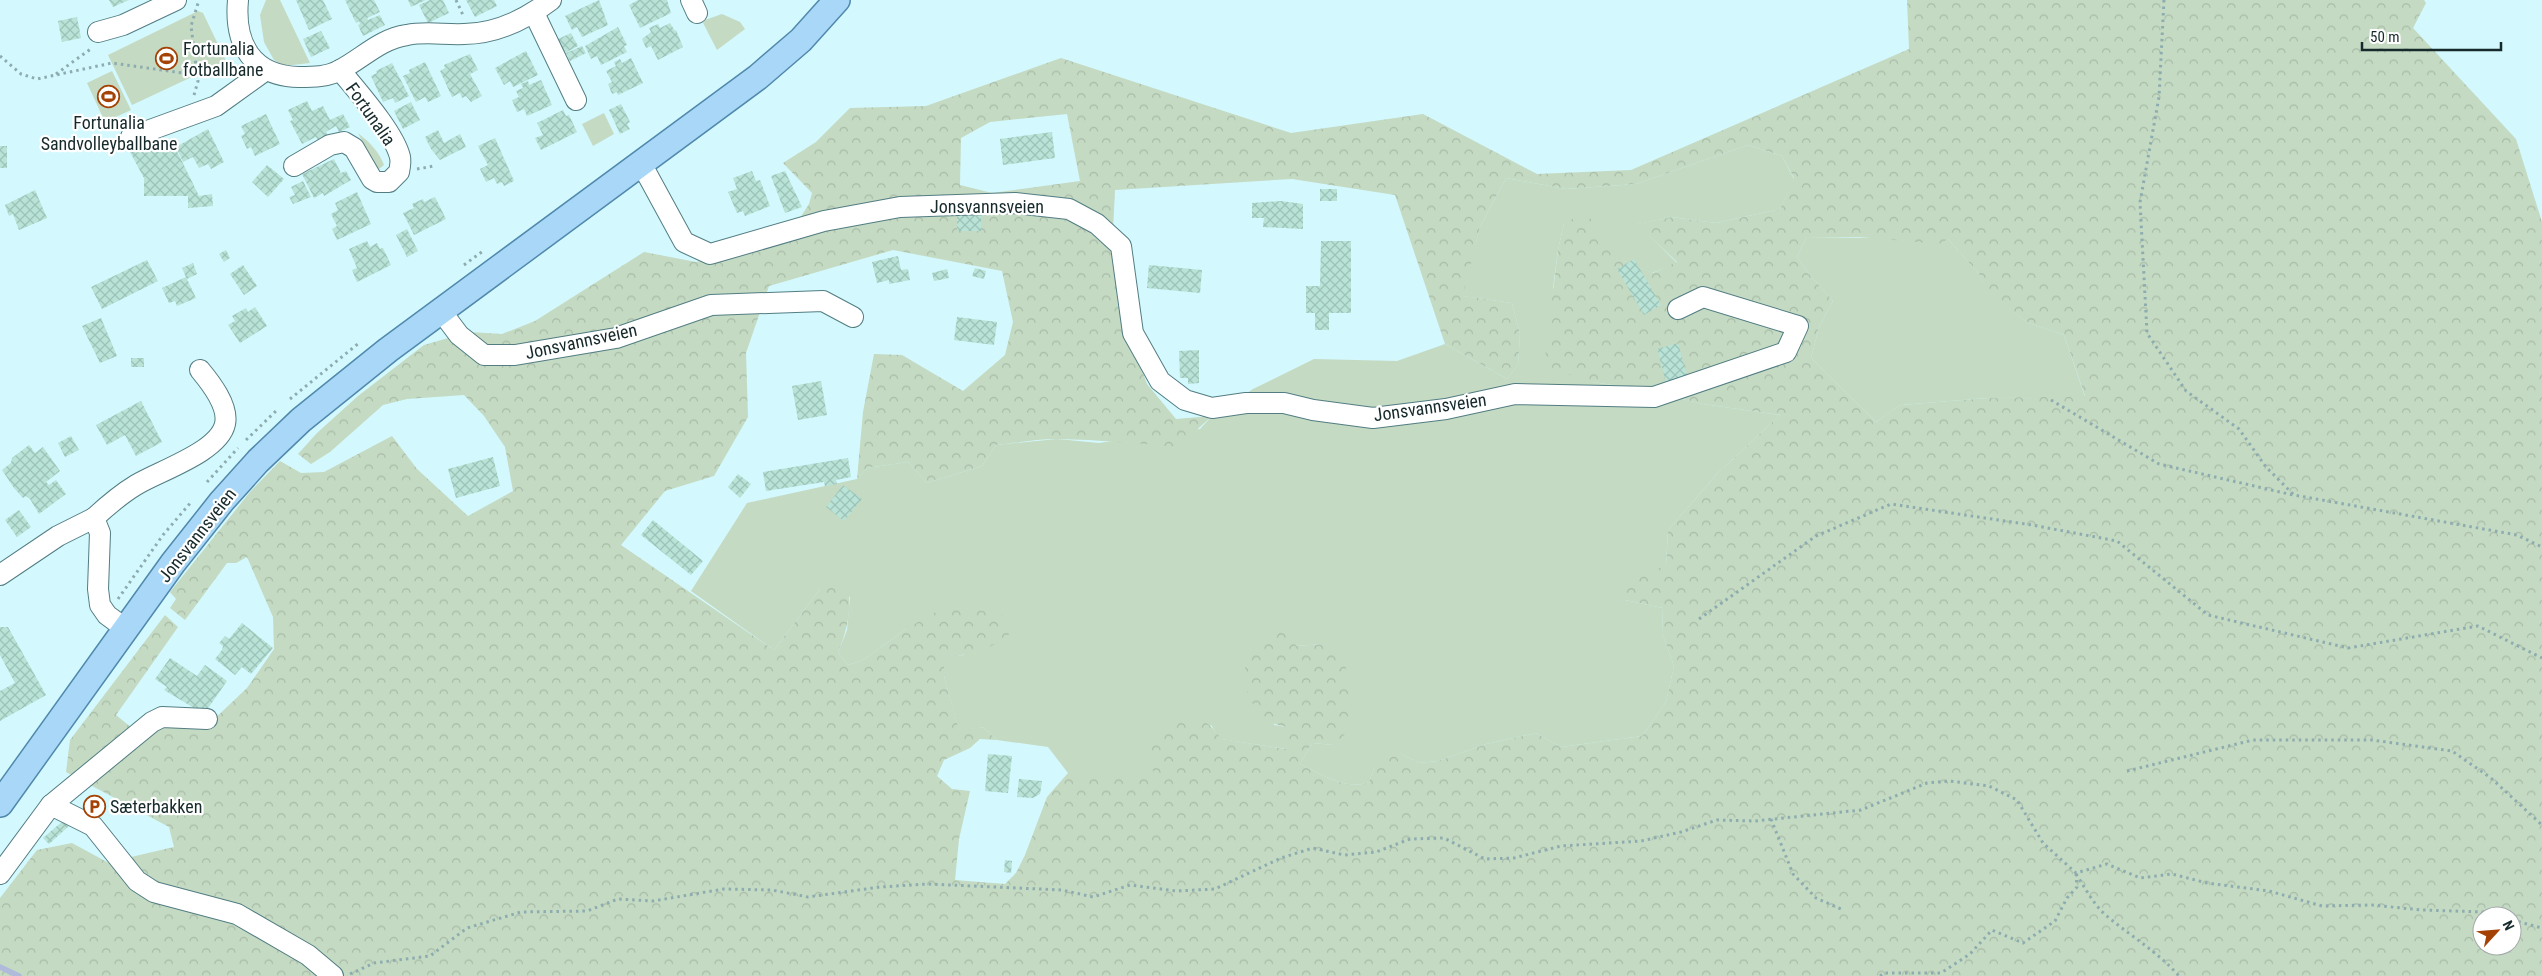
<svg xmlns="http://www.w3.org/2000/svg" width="2542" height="976" font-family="'Roboto Condensed',sans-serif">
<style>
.green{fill:#c4dac2}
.forest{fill:url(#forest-crowns);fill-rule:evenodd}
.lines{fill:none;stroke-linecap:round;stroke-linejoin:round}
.stream{stroke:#b0bada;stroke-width:5.5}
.building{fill:url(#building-cross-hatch)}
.minor-casing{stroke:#527d83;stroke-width:22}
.major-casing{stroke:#5089ac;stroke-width:28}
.path{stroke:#8dacaf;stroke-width:3;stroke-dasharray:2.5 4;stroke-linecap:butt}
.minor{stroke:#fff;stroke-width:20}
.major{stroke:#a9d7f7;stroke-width:25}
.labels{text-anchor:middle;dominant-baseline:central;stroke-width:4.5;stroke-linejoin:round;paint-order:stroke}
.poi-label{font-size:18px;fill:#16292b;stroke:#fff;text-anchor:start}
.street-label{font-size:18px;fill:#16292b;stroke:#fff}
</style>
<defs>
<pattern id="forest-crowns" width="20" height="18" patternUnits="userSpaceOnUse" patternTransform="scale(1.25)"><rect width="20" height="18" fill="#c4dac2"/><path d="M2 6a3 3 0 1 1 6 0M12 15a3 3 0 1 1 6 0" fill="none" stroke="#a8bba7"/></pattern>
<pattern id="building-cross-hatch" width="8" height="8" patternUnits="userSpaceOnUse" patternTransform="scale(1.25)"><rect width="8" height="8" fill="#b8e3d6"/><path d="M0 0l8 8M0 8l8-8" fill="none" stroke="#9dc3b8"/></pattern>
</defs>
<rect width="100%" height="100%" fill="#d3f8fd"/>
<g class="green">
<polygon points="266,0 280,0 310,63 284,66 274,60 264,42 260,15"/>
<polygon points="198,11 203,13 226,61 132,105 108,55"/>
<polygon points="722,14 740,22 745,29 717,50 702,21"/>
<polygon points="112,71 131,110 105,122 87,83"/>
<polygon points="604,113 614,134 593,146 582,124"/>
<path d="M358 133C370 143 378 150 384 165L379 169H376Z"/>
<path d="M1748 145 1782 156 1794 179 1780 209 1716 223 1672 217 1638 224 1677 263 1652 273 1624 261 1564 223 1558 250 1553 288 1592 382 1641 389 1703 404 1780 415 1717 474 1668 530 1666 565 1625 600 1663 608 1662 633 1674 666 1666 702 1642 736 1561 747 1536 733 1486 744 1438 761 1419 763 1401 754 1374 768 1369 782C1346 791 1321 774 1300 764L1312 743 1334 745 1323 644 1296 646 1274 725 1286 727 1287 749 1220 739 1211 725 1154 773H1068L1048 747 997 740 983 727 959 731 944 676V656L965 655 906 629 863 660 848 665 838 653 847 630 850 597 820 589 774 650 691 591 747 503 857 479 867 468 908 462 927 483 982 466 996 445 1057 439 1099 443 1200 429 1212 416 1253 389 1314 359 1397 361 1445 344 1507 379 1518 365 1520 334 1512 303 1462 296 1480 227 1506 178 1566 189 1636 184Z"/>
<polygon points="1807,237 1948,239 1979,274 1993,298 2029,323 2064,335 2085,397 1988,398 1900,405 1876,422 1811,358 1819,327 1833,301 1808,273 1797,257"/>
</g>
<path class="forest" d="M1907 0H2424L2426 3 2413 28 2516 139 2542 222V976H0V898L37 850 72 843 118 868 131 857 174 847 169 827 66 772 70 740 165 615 178 627 116 715 143 737 169 723 209 724 247 688 274 649 273 617 247 557 236 563H227L185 620 170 608 176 599 170 592 250 492 280 461 301 473 324 472 392 436 417 469 468 516 513 491 505 447 484 416 464 395 407 399 383 405 330 452 311 464 298 454 317 433 358 396 424 345 469 332 502 334 535 321 644 252 696 262 785 241 809 204 812 193 783 163 816 142 850 108 926 106 1061 58 1291 133 1423 114 1537 174 1631 170 1909 49ZM1067 114 1080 181 992 193 960 185 961 138 990 122ZM1748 145 1782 156 1794 178 1780 209 1716 223 1672 217 1637 224 1677 262 1653 273 1624 261 1586 213 1564 223 1558 250 1544 366 1592 382 1641 389 1703 404 1780 415 1717 474 1668 530 1666 565 1627 582 1625 600 1663 608 1662 633 1674 666 1666 702 1642 736 1561 747 1536 733 1486 744 1438 761 1419 763 1401 754 1388 757 1374 768 1369 782C1346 791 1321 774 1300 764L1312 743 1334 745 1347 732 1352 706 1343 651 1323 644 1296 646 1291 631 1282 628 1251 648C1249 655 1245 664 1245 671 1244 698 1259 723 1286 727V749L1221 739C1199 706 1176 714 1150 736L1153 773H1068L1047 797 1025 855 1016 873 1005 884 955 880 959 839 970 791 952 789 937 776 944 760 970 748 980 739 997 740 983 727 959 730 944 676V657C974 654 990 651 1013 631L1001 613 946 606 906 629 863 660 848 665 838 653C848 628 853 606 846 580L820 589 774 650 621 545 665 491 714 476 748 417 746 353 769 286 893 250 1002 271 1013 322 1005 355 963 391 902 355 874 354 863 412 857 479 867 468 908 462 927 483 982 466 996 445C1016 443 1037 439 1058 439 1098 440 1138 443 1178 447L1212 416 1176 419 1147 384 1118 306 1112 250 1115 190 1292 179 1395 195 1445 344 1507 379 1518 365 1520 334 1512 303 1463 296 1480 227 1506 178 1566 189 1636 184ZM1807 237H1859L1939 244 1948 239 1979 274 1992 298 2029 323 2064 335 2085 396 1988 398 1900 405 1876 422 1811 358 1819 327 1833 301 1808 273 1797 257ZM2482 916H2512V946H2482Z"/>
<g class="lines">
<polyline class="stream" points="0,967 19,976"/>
</g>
<g class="building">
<polygon points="109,0 129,0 113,7"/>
<polygon points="296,0 323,0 332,19 309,30"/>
<polygon points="345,0 374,0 380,12 367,18 368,20 380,15 385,25 363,36 358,25 360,24 359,21 356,23"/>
<polygon points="408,0 426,0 411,7"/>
<polygon points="430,0 443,0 449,13 428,23 419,5"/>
<polygon points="466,0 494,0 497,6 475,17"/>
<polygon points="599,0 608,25 582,37 577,27 572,30 565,16"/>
<polygon points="638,0 667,0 671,13 640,28 629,5"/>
<polygon points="77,17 81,38 62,42 58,21"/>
<polygon points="670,23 675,31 676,30 683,47 658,60 651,46 646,48 642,39 651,32 649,28 658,24 660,28"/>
<polygon points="618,27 627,45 624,46 627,52 601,65 597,56 591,59 585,46"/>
<polygon points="321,31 330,48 311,57 303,39"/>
<polygon points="571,33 578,46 563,54 556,40"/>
<polygon points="582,46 586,53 570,61 566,53"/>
<polygon points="526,51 538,75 513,87 510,81 504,85 495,68"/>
<polygon points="470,54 478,70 470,74 482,96 471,102 466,96 462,98 460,93 452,97 440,71 445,68 444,65"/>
<polygon points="631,58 643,83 618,95 617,92 612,94 608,84 612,82 606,71 616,66 614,62 620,59 622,63"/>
<polygon points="425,62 441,96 428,102 425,97 416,102 403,76 410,73 409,70"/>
<polygon points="392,63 409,96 395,103 393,98 383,102 371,76 377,73 376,71"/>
<polygon points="541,80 552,105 527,116 524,109 517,112 512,100 519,97 516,91 523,88 521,84 528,81 529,85"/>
<polygon points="307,101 312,111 323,106 330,120 343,114 350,127 339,132 336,126 326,132 328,136 318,141 316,137 302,144 290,121 293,120 288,110"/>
<polygon points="411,102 420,120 403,129 394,111"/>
<polygon points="621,104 630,122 627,124 630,129 620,134 609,110"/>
<polygon points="563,110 566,116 569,115 577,132 541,150 535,138 543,135 537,123"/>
<polygon points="266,114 280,144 255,156 251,147 247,149 241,136 245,134 241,126"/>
<polygon points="208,129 224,162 211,169 208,164 199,168 193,157 183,162 176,147"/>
<polygon points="438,130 444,143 460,134 466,147 440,160 431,149 425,137"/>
<polygon points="1052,132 1055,158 1003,165 1000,139"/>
<polygon points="152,138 156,147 171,139 199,196 212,194 213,206 188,208 188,196 144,196 144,178 130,152 136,149 135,146"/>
<polygon points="495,138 514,181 504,186 502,182 497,184 494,178 486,182 480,169 488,165 478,146"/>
<rect x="0" y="146" width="7" height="22"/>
<polygon points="334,159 341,173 346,171 351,180 324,196 323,193 314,198 302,174"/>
<polygon points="267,165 284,179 268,197 252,182"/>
<polygon points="752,171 756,181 760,180 770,206 745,216 743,211 737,213 728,192 737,189 733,178"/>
<polygon points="785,171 802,207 785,213 771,176"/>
<polygon points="303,181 311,197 293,204 289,197 295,195 291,187"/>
<rect x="1320" y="189" width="17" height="12"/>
<polygon points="35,190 47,218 19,230 13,214 9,216 5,205"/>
<polygon points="357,192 371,224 337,240 332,229 337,226 331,214 338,210 335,203"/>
<polygon points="435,197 446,219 414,235 403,213 414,208 412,204 423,199 424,202"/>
<polygon points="1281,201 1303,204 1303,229 1263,227 1264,218 1252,218 1252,203"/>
<rect x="957" y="212" width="24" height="19"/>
<polygon points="407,229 418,251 407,257 396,235"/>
<polygon points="367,241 370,247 377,243 380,249 383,248 391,265 357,282 352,270 357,268 349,249"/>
<polygon points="1321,241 1351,241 1351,313 1329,313 1329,330 1315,330 1315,313 1306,313 1306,286 1320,286"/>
<polygon points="226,250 230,258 224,262 219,254"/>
<polygon points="898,256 901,270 908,269 910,280 889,284 889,280 877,283 872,262"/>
<polygon points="1634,259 1661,305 1644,315 1617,269"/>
<polygon points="147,260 158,281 102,309 91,287"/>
<polygon points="193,263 197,274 187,279 196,298 177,306 175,301 169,303 162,288 186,277 182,268"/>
<polygon points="243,265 257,286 244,295 230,274"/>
<polygon points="1149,265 1202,270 1200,293 1147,288"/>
<polygon points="975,268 986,271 984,279 972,276"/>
<polygon points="947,269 949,278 934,281 932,273"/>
<polygon points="255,307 267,326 240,343 228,325 235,321 232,316 246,308 248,312"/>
<polygon points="957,317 997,322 994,345 954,340"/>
<polygon points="101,318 117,356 100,363 82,326"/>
<polygon points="1678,343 1687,376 1666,382 1657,349"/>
<polygon points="1199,350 1199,383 1188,384 1188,378 1180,378 1179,351"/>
<rect x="131" y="358" width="13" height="9"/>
<polygon points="821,381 827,415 798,420 792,386"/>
<polygon points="141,401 162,442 136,456 125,435 107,445 96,425"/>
<polygon points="71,436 79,450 65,457 58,443"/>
<polygon points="29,445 35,453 43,447 60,471 46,482 49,485 56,480 66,494 39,514 30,499 26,496 23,498 14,488 2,470 11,463 12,458"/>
<polygon points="493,457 500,486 456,498 448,469"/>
<polygon points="848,458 851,477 836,480 837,484 825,486 824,482 766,491 763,472"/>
<polygon points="738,474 751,484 740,498 728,487"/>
<polygon points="843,485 862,499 844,521 826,507"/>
<polygon points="19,510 31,527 17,537 5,520"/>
<polygon points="653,520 703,561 691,575 641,535"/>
<polygon points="242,623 273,648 251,674 242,667 235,675 215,659 222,650 223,646 219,643 225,636 229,639"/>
<polygon points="0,627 8,627 46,695 0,721 0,691 15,683 0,655"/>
<polygon points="170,658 197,676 205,665 227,681 204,714 164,690 167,687 155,679"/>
<polygon points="988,754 1012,756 1008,793 985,791"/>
<polygon points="1019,779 1042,781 1040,794 1033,798 1017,797"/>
<polygon points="64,820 69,826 49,844 43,838"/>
<polygon points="1005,860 1012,861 1011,873 1004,872"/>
</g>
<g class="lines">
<defs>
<g id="minor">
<path d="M238 0C234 44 252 76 299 77 313 77 328 77 340 70 363 58 380 39 407 35 426 31 445 35 464 34 497 34 526 19 551 0"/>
<polyline points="691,0 697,13"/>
<polyline points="534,13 576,100"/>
<polyline points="98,32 123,25 176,0"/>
<polyline points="131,137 216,106 266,70"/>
<polyline points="642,165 684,242 710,254 824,221 900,207 1015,203 1069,209 1097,224 1121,246 1133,333 1160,381 1185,400 1212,408 1246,403 1284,403 1313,410 1373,418 1446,409 1515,394 1654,397 1786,352 1798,326 1703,297 1678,309"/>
<path d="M294 166 330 145 344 142 354 148 372 179 377 182H389L399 172C400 167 401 161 400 157 394 132 357 91 340 70"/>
<polyline points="441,311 459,335 484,355 515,355 616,338 711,305 823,301 853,317"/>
<path d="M94 518C107 506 121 494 136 485 159 471 219 452 225 424 229 406 210 382 200 370"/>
<polyline points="0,575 58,536 94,518 100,533 98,589 100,605 107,615 126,629"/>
<polyline points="51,805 152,722 162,717 207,719"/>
<polyline points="0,874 51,805 93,826 137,881 154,892 237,914 308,955 333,976"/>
</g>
<polyline id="major" points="0,804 173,563 222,501 258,461 301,420 388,350 758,77 801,40 837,0"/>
</defs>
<use href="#minor" class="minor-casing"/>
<use href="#major" class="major-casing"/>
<g class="path">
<polyline points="456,0 463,15"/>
<polyline points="2164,0 2159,97 2140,202 2147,333 2186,391 2239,429 2266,467 2294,495 2517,535 2542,547"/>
<polyline points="0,56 21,74 37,79 112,63 197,75"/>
<polyline points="56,74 92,48"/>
<polyline points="194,95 198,81 191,26 199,0"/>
<polyline points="417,169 434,166"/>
<polyline points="464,265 483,251"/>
<polyline points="290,399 359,343"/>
<polyline points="2051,400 2159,464 2293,495"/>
<polyline points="246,440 276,411"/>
<polyline points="207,482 238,448"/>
<polyline points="118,599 163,535 192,501"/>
<polyline points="1699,619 1816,536 1891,504 2032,525 2117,541 2208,615 2348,648 2478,626 2542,658"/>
<polyline points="2127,771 2253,740 2372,740 2452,751 2491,778 2542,825"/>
<polyline points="1771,819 1793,874 1816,898 1841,909"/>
<path d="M2076 874C2086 889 2094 906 2108 917 2132 937 2158 952 2179 976"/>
<polyline points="2512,920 2542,928"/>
<polyline points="350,974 374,963 430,956 467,928 521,912 587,911 618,899 653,901 724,889 772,890 808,897 880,887 928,884 1062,890 1093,897 1130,885 1176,891 1215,889 1281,858 1313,848 1344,855 1376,852 1410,839 1444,838 1485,859 1514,858 1561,846 1641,841 1681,832 1717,820 1755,821 1861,810 1927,783 1949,781 1989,786 2017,800 2043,843 2076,873 2107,864 2140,878 2172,874 2207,883 2269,891 2322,906 2372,905 2422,910 2485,912 2499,916"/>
<polyline points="1880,976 1884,973 1941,973 1970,954 1992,930 2023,943 2055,921 2067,898 2077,887 2076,873"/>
</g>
<use href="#minor" class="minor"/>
<use href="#major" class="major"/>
</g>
<defs>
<symbol id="stadium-ring" viewBox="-11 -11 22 22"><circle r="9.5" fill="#fff" stroke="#a44206" stroke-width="1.5"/><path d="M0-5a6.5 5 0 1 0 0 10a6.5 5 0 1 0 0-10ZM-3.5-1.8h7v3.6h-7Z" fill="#a44206"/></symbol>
<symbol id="parking-ring" viewBox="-11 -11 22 22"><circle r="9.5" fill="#fff" stroke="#a44206" stroke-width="1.5"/><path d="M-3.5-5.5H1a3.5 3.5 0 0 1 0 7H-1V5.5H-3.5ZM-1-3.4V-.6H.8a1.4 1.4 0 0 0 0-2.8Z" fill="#a44206"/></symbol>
</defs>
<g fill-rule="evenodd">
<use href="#stadium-ring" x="154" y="46" width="25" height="25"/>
<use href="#stadium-ring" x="96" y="84" width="25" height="25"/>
<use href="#parking-ring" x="82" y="794" width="25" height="25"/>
</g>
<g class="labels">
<g class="poi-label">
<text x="183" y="48">Fortunalia<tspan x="183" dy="21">fotballbane</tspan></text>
<text x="109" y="122" text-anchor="middle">Fortunalia<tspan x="109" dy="21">Sandvolleyballbane</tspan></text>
<text x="110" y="806">Sæterbakken</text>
</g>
<g class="street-label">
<text transform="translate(371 114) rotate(55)">Fortunalia</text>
<text x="987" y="206">Jonsvannsveien</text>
<text transform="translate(581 341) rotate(-12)">Jonsvannsveien</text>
<text transform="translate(1430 407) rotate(-8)">Jonsvannsveien</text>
<text transform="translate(197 535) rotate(-52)">Jonsvannsveien</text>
</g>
</g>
<g transform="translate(2497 931) rotate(64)"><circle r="24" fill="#ffffff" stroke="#a2a9aa"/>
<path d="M0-4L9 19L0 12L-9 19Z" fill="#a44206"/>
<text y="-8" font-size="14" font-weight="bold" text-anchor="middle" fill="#16292b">N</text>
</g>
<path d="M2362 42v8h139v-8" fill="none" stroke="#16292b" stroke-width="2.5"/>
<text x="2370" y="42" font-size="15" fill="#16292b" stroke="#ffffff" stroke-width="4" paint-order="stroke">50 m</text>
</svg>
